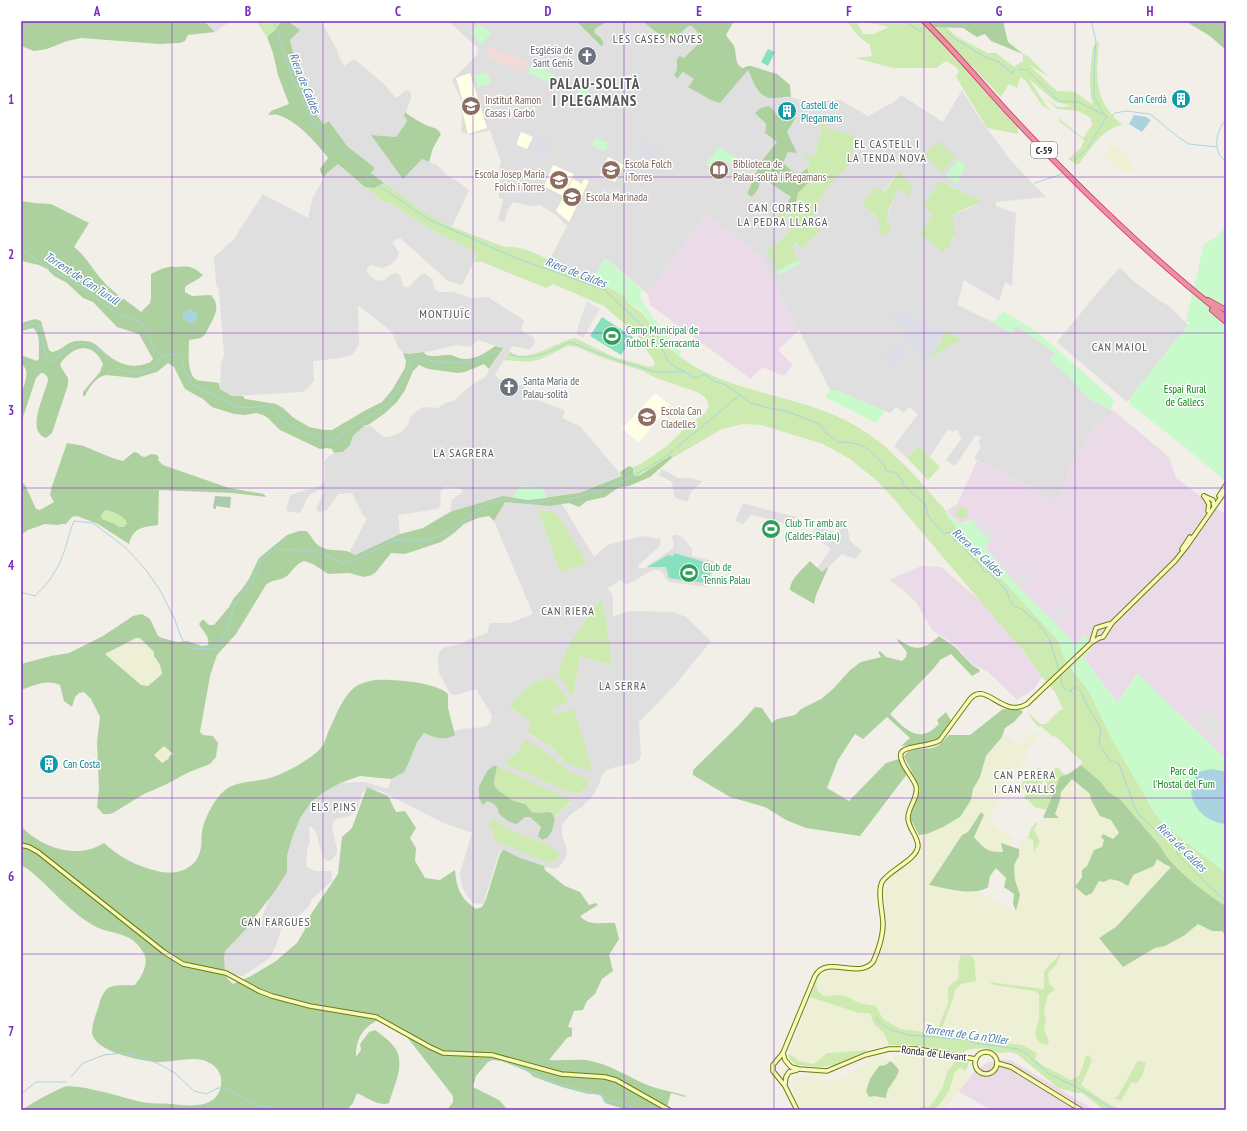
<svg xmlns="http://www.w3.org/2000/svg" width="1247" height="1131" font-family="'PT Sans Narrow',sans-serif">
<style>
.residential{fill:#e0dfdf;fill-rule:evenodd}
.commercial{fill:#f2dad9}
.industrial{fill:#ebdbe8}
.education{fill:#ffffe5}
.farmland{fill:#eef0d5;fill-rule:evenodd}
.grass{fill:#cdebb0}
.forest{fill:#add19e;fill-rule:evenodd}
.cemetery{fill:#aacbaf}
.park{fill:#c8facc}
.pitch{fill:#88e0be}
.parking{fill:#e2e2e2}
.plaza{fill:#dddde8}
.water{fill:#aad3df}
.lines{fill:none;stroke-linecap:round;stroke-linejoin:round}
.stream{stroke:#aad3df;stroke-width:1}
.secondary-casing{stroke:#707d05;stroke-width:5.5}
.highway-casing{stroke:#dc2a67;stroke-width:6}
.secondary{stroke:#f7fabf;stroke-width:3.5}
.highway{stroke:#e892a2;stroke-width:4.5}
.grid{fill:none;stroke:#7b2cbf;stroke-width:1;stroke-opacity:0.55}
.labels{text-anchor:middle;dominant-baseline:central;stroke-width:3;stroke-linejoin:round;paint-order:stroke}
.shield{fill:#fff;stroke:#646464;stroke-width:1}
.shield-label{font-size:10px;font-weight:bold;fill:#222}
.worship-label{font-size:11px;fill:#5b616d;stroke:#fff;text-anchor:end}
.culture-label{font-size:11px;fill:#0d838f;stroke:#fff;text-anchor:start}
.education-label{font-size:11px;fill:#785e54;stroke:#fff;text-anchor:start}
.leisure-label{font-size:11px;fill:#27864d;stroke:#fff;text-anchor:start}
.park-label{font-size:11px;fill:#0c8416;stroke:#fff}
.street-label{font-size:11px;fill:#222;stroke:#fff}
.neighbourhood-label{font-size:12px;letter-spacing:1px;fill:#555;stroke:#fff}
.water-label{font-size:12px;font-style:italic;fill:#4a7aab;stroke:#fff}
.district-label{font-size:15px;font-weight:bold;letter-spacing:1px;fill:#555;stroke:#fff}
.neatline{fill:none;stroke:#7b2cbf;stroke-width:1.5}
.grid-label{font-size:13px;text-anchor:middle;font-weight:bold;fill:#7b2cbf}
</style>
<rect width="100%" height="100%" fill="#f2efe9"/>
<g class="residential">
<polygon points="204,21 231,21 215,32"/>
<polygon points="288,21 321,21 338,52 340,60 344,66 354,59 358,62 384,84 395,97 398,97 406,90 411,92 411,99 405,114 407,122 396,137 372,135 403,178 422,159 437,165 448,176 456,180 469,190 452,227 424,212 396,193 371,173 375,168 347,146 329,121 324,124 315,114 304,93 290,39"/>
<path d="M448 21H576L601 46 603 44 602 40 594 32 596 28 609 21H641L669 38 674 37 685 28 691 26 695 29 700 37V42L684 59 680 57 676 62 677 67 674 75 675 78H678L683 72 694 79 688 87 748 69 757 90 763 95 774 98 791 97 810 103 831 100H840L868 116 894 102 901 95 943 122 962 90 982 122 1012 162 1046 197 996 202V206L1016 213 1012 286 1005 282 999 301 964 280 957 305 993 322 1011 333 1017 326 1040 341 1055 353 1050 360 1068 376 1088 398 1114 411 1095 428 1086 440 1074 460 1068 473 1062 497 1055 501 974 459 980 448V444L978 442 981 438 976 435 955 466 946 460 962 438 958 434 959 432 955 430 953 432 948 429 930 457 918 446 907 458 894 446 918 414 909 407 904 413 896 407 890 413 836 390H830L760 255 706 215 648 294 605 258 594 280 577 275 548 263 567 226 556 215 540 205 531 206 513 202 508 210 504 222 498 220 503 199 499 198V170L501 162 490 130 470 135 461 132 463 104 452 80 477 55 478 48ZM774 110 779 118 783 121 789 120 796 113 797 116 787 132 796 152H788L783 163 798 176 810 164 805 155 814 157 822 128 850 164 830 184 821 198 816 212 813 216 802 249 797 243 792 248 766 250 776 245 790 231 794 223V222L791 218 787 215 782 220 791 197 764 179 760 182 752 197 747 194 760 163 777 142 766 134 765 131 766 125 755 113ZM898 171 899 189 893 199 887 218V221L891 225 878 233 881 227 880 222 865 206 883 192ZM940 181H942L966 194 980 199 981 202 966 210 954 214 953 216 955 231 953 238 945 251H942L935 247 932 242 925 239 920 234 933 215 924 207V204Z"/>
<polygon points="338,164 385,204 388,201 436,233 455,241 478,254 462,285 448,281 400,238 395,240 393,243 399,253 396,260 390,265 382,268 372,265 369,266 366,270 369,275 374,279 379,281 384,280 392,274 397,273 401,277 403,286 406,287 410,286 420,275 424,273 432,279 435,289 439,292 453,292 471,298 488,297 524,320 521,330 534,338 535,343 534,345 530,349 527,349 512,346 495,375 502,382 525,385 523,395 524,400 526,401 531,397 565,411 562,418 580,426 622,476 579,493 527,500 513,497 450,512 452,500 463,491 461,489 458,488 445,487 441,491 440,496 441,505 438,509 398,515 400,534 355,555 350,551 367,519 362,513 352,493 339,494 326,511 320,512 316,509 324,491 321,490 319,490 309,495 300,513 286,511 290,495 320,486 324,483 325,472 324,462 325,460 332,454 343,452 350,445 353,436 365,425 370,426 384,437 389,437 401,432 408,425 410,418 416,411 423,407 438,408 445,403 454,401 470,386 485,377 503,348 478,340 471,347 456,345 431,351 405,354 399,349 392,333 388,329 358,305 359,344 356,349 352,355 341,358 313,361 314,381 307,389 302,392 232,396 220,389 221,363 224,356 219,290 216,284 214,257 233,240 263,194 308,218 313,197 326,174"/>
<polygon points="1120,267 1132,280 1160,301 1169,306 1188,325 1127,402 1057,342 1099,291"/>
<polygon points="661,469 668,472 678,478 690,478 703,481 691,492 687,502 674,497 672,482 659,475"/>
<path d="M505 502 550 506 562 504 594 557 607 545 642 536 661 539 660 546 659 547 642 562 638 565 639 568H645L649 565 672 549 674 545 672 538 673 535H677L682 537 692 549V556L717 562 707 587 670 582 666 579 662 572 658 570H653L628 584H625L621 580 608 588 613 596V616L630 611 673 612 686 617 711 641 675 685 639 722 641 756 639 760 635 763 612 768 605 771 602 775 599 784 594 794 583 806 571 814 564 822 562 826V836L566 846 567 854 564 861 559 867 555 869 543 867 522 860 500 850 483 904 473 903 465 893 462 886 460 873 472 833 441 822 381 791 373 789 365 790 362 793 357 810 350 816 336 819 333 823 332 827 337 850 336 855 331 860 327 861 323 858 316 832 311 826 309 828 310 840 307 850V855L306 862 307 867 315 871H331L332 881 312 899 308 907 302 913 285 925 281 930 276 945 270 958 243 976 233 975 223 967V951L253 917 261 921 285 852 305 784 365 782 388 789 407 725 435 736 462 729 483 727 488 725 491 721 492 716 476 689 456 695 451 694 450 693 439 673 438 659 439 652 445 647 461 644 468 640 487 633 490 623H510L533 614 494 521ZM538 510H549L560 518 586 563 560 572ZM602 599 611 665 580 656 573 697 557 673 571 641ZM552 677 568 703 555 706 552 710 553 712 558 713 574 710 564 761 553 748 528 734 531 722 509 707 530 685 539 680 544 681ZM525 740 548 754 567 770 578 776 587 779 589 782 587 787 579 793 569 792 503 763 515 756ZM486 773 572 800 571 803 559 812 556 817 551 834 544 840H542L540 839 541 827 530 817H525L519 822 511 823 499 814 497 807 494 803 479 798 480 783ZM493 819 505 828 554 849 556 860 551 862 492 838 494 831Z"/>
<polygon points="743,503 764,509 797,517 789,524 751,515 743,524 735,521"/>
<polygon points="819,524 829,531 837,532 847,525 850,541 862,551 855,559 842,554 823,572 813,574 831,549 812,535"/>
</g>
<polygon class="commercial" points="491,47 528,62 524,73 489,58 487,52 488,49"/>
<g class="industrial">
<polygon points="706,215 760,255 799,330 778,350 793,365 784,376 762,367 751,379 650,305 648,294"/>
<polygon points="1114,411 1169,457 1176,478 1226,515 1226,759 1137,674 1117,702 1083,657 1094,645 1076,644 1014,582 985,547 971,520 961,523 958,522 946,511 957,504 977,461 1055,501 1062,497 1068,473 1074,460 1086,440 1095,428"/>
<polygon points="921,566 941,567 979,600 1013,640 1022,649 1042,677 1033,690 1017,700 987,671 972,664 955,645 932,630 916,602 901,588 889,580"/>
<polygon points="1002,1059 1011,1060 1095,1110 991,1110 958,1091 973,1073 986,1063"/>
</g>
<g class="education">
<polygon points="470,73 487,128 468,134 463,114 462,98 456,78"/>
<polygon points="521,132 533,137 527,149 517,145 517,142"/>
<polygon points="608,157 624,165 615,182 600,175"/>
<polygon points="553,165 574,174 563,196 544,186"/>
<polygon points="573,179 582,184 584,179 589,181 569,222 556,211"/>
<polygon points="655,393 670,405 639,442 622,429"/>
</g>
<g class="farmland">
<polygon points="1112,144 1133,159 1129,164 1134,167 1131,173 1127,170 1125,173 1103,158"/>
<polygon points="136,638 140,638 154,652 154,656 159,661 161,668 162,674 148,686 141,686 105,654"/>
<path d="M1036 731 1038 737 1025 753 1028 755 1014 773 1008 769 996 804 997 809 993 811 990 816 995 827 1013 838 1010 846 1001 844 1003 852H990L983 847 974 837 984 815 981 812 968 832 961 835 929 885 973 892 977 891 989 898 1016 911 1020 895 1015 880 1014 865 1019 856 1018 843 1022 842 1025 837 1033 840 1034 850 1040 842 1034 829 1043 818H1059L1055 814 1060 800 1061 792 1072 779 1076 784 1090 794 1091 800 1111 820 1119 833 1114 839 1103 834 1104 840 1102 847 1094 850 1087 866 1082 870V877L1076 887 1086 896 1092 893 1099 881 1110 879 1120 881 1154 866 1157 858 1166 865 1172 867 1116 927 1099 938 1122 967 1155 948 1165 946 1185 935 1198 924 1212 931H1222L1226 935V1110H1121L1080 1085 1092 1061 1086 1056 1079 1076 1071 1080 1044 1066 1035 1060 1033 1050H1029L1022 1045 979 1040 973 1037 957 1038 940 1034 954 996 955 990 961 984 964 983 958 964 959 978 948 987V1003L936 1033 900 1029 883 1019 876 1006 859 1003 846 996 837 995 824 996 818 991 816 985 820 973 824 969 866 971 873 967 877 962 885 937 887 923 885 888 888 880 917 857 921 851V843L919 835 927 834 943 827 960 817 971 800 973 789 980 777 986 756 1002 737 1007 736 1018 745ZM1061 953 1056 965 1048 973 1049 983 1044 1011 1046 1019 1044 1030 1049 1041 1035 1034 1039 1019V994L1034 991 994 985 990 983 1045 989 1044 971Z"/>
<polygon points="164,745 173,754 162,763 153,755"/>
<polygon points="810,997 859,1013 870,1013 874,1024 884,1033 889,1045 878,1047 868,1050 827,1053 814,1064 794,1058 789,1054"/>
<polygon points="894,1055 939,1056 956,1058 953,1065 948,1070 943,1086 936,1098 929,1107 919,1107 923,1109 922,1110 801,1110 794,1097 792,1085 793,1079 806,1075 827,1081 845,1077 874,1057 887,1058 890,1061 886,1065 879,1066 870,1079 874,1096 885,1097 886,1091 898,1075 899,1070 893,1063"/>
<polygon points="960,1068 966,1071 971,1077 954,1097 949,1105 948,1110 935,1110 943,1102 945,1095 953,1083 954,1073"/>
</g>
<g class="grass">
<polygon points="256,21 282,21 274,31 267,37"/>
<path d="M847 21H856L863 34H874L888 27 886 26 870 23 869 21H920L951 52 1018 128V134L987 128 956 77 959 71 956 67 946 61 936 68H893L855 58 872 56 870 45C860 38 853 31 847 21Z"/>
<path d="M934 27H946L957 37 988 53H996L1014 67 1023 61V54L1029 57 1049 77 1029 65 1057 91 1075 92 1093 105C1087 86 1091 66 1093 46L1099 41C1096 76 1093 102 1123 125 1102 128 1091 149 1078 165L1068 159 1081 148 1084 140 1060 122 1057 117 1083 138 1092 125 1091 118 1078 111 1057 109 1045 98 1058 107 1072 106 1056 102 1029 79 1045 104 1051 111 1042 105 1025 80 1020 77 1017 88 1009 84 1001 97Z"/>
<path d="M818 115 829 117 826 128 856 136 850 164 830 184 821 198 816 212 813 216 820 230 802 249 796 243 792 248 797 259 777 271 766 250C779 244 789 235 794 222L787 215 782 220 778 216 787 203 796 202C796 199 797 195 798 193 805 181 815 184 807 168L810 164 804 154 814 157 822 128 817 122Z"/>
<polygon points="939,141 955,157 942,173 924,154"/>
<path d="M899 171 913 189 909 196 899 189C893 199 887 209 887 221L891 225 885 236 878 233C885 217 870 215 863 203L875 187 884 192Z"/>
<polygon points="940,181 941,181 966,194 980,199 981,202 954,214 953,216 955,233 948,247 943,252 935,247 932,242 926,240 920,234 932,215 924,207 924,204"/>
<path d="M384 183 424 212 452 227 505 247C519 245 537 254 549 260L548 263 600 282 626 297C627 307 638 307 644 315 654 329 665 345 679 356 731 396 801 393 856 426 891 446 920 481 946 511L945 513 984 560 1059 641 1063 655 1073 671 1089 691 1111 737 1156 815 1175 833 1226 873V906C1209 896 1168 865 1161 847L1120 799 1108 792 1101 782 1081 765 1082 761C1072 754 1065 744 1055 736L1053 737 1041 726 1038 727 1030 716 1028 712 1040 724H1046L1059 711 1063 709 1055 692 1042 677 1022 649 1013 640 893 498 877 481 850 459 823 444 761 425 743 424 722 429 672 458 671 455 669 456C661 462 645 476 635 476L633 473V467L641 464 667 446 687 426 705 413 709 406 705 397 697 392 656 378 643 371 603 358 577 347 568 346 541 359 529 362 504 360 510 351C525 366 559 340 575 338L614 357 650 367 653 366 655 364 654 361 635 333 604 306 553 284 546 288 482 262H474L478 254 455 241 436 233 388 201 385 204 365 187 374 188Z"/>
<polygon points="945,332 962,339 928,359 940,344"/>
<polygon points="918,446 940,467 928,480 907,458"/>
<circle cx="962" cy="513" r="6"/>
<path d="M105 510C113 513 124 515 127 523L124 527H119L115 524 102 519 101 516Z"/>
<polygon points="538,510 552,511 560,518 587,563 560,572"/>
<polygon points="602,598 610,646 611,665 580,656 573,698 557,673 571,641"/>
<path d="M552 677 569 703 555 706 552 710 553 712 558 713 574 709 592 768 590 770 579 768 566 763 553 748 528 733 531 722 509 707C515 700 529 683 537 681 543 679 546 681 552 677Z"/>
<path d="M525 739 550 755 567 770 589 780 587 787 579 793 569 792 503 763C515 755 518 753 525 739Z"/>
<path d="M497 766 572 800C567 808 559 808 555 819L552 813H538L532 812 524 803 512 800 499 791 495 787 494 782Z"/>
<polygon points="1038,767 1046,773 1039,790 1043,794 1047,783 1045,780 1047,774 1057,767 1065,775 1060,777 1046,810 1034,807 1029,801 1024,798 1027,792 1020,787 1026,776 1032,780"/>
<polygon points="493,818 505,828 552,847 559,854 559,856 554,861 546,862 500,843 492,838 494,831 488,828"/>
<polygon points="1037,822 1038,823 1034,829 1040,842 1034,851 1033,840 1028,838 1031,828"/>
<polygon points="1062,952 1056,965 1048,973 1049,983 1055,990 1048,995 1044,1011 1046,1019 1044,1030 1049,1041 1047,1045 1039,1042 1035,1034 1039,1019 1039,994 1034,991 994,985 989,982 1044,989 1044,971"/>
<path d="M961 955H970L974 958 976 981 961 984 955 990 954 996 940 1034 957 1038 973 1037 979 1040 1022 1045 1037 1053 1035 1060 1044 1066 1071 1080 1079 1076 1086 1056 1089 1055 1092 1061 1081 1085 1106 1102 1121 1110H1104L1082 1093H1077L1058 1088 1017 1054 1008 1052 999 1053 985 1048 967 1050 964 1053 909 1045H889L884 1033 874 1024 870 1013H859L810 997 818 975 820 973C816 984 813 988 824 996L837 995 846 996 859 1003 876 1006 883 1019 900 1029 936 1033 948 1003V987L959 978 958 964Z"/>
<polygon points="868,1050 835,1065 821,1067 795,1065 788,1056 789,1054 800,1061 814,1064 827,1053"/>
<path d="M956 1058H958L969 1062 966 1071 960 1068 954 1073C952 1087 945 1099 935 1110H923L924 1109 919 1107V1106L929 1107 936 1098 943 1086 948 1070 953 1065Z"/>
<polygon points="1138,1060 1146,1063 1142,1076 1136,1084 1132,1082 1121,1101 1113,1098 1118,1096"/>
</g>
<g class="forest">
<polygon points="21,21 204,21 215,32 188,35 185,41 180,43 160,44 81,38 67,41 47,49 34,51 21,46"/>
<path d="M282 21H288L300 30 290 40C298 69 302 101 324 124L329 121 347 146 375 168 371 173 384 183 374 188 365 187 338 164 326 174 324 178 321 173 320 169 328 158C317 143 296 120 278 115 275 114 271 115 268 115L271 111 289 104 278 75 273 53 267 37 274 31Z"/>
<path d="M576 21H609L596 28 594 32C598 36 604 39 603 45L601 46Z"/>
<path d="M641 21H734L726 35C728 39 732 42 734 46 737 53 734 65 743 68L748 66H751L777 74 790 85 791 97C785 96 781 98 775 98 757 99 754 82 748 70L720 103 711 100 688 87 694 79 683 72 677 79 674 75C675 73 677 70 677 67 677 62 675 60 680 56L684 58 700 42C701 36 696 29 691 26H689C684 29 679 36 674 38 662 41 650 25 641 21Z"/>
<polygon points="928,21 1003,21 1008,42 1023,54 991,41 985,34 977,37 963,28 934,27"/>
<polygon points="1185,21 1226,21 1226,50 1210,36"/>
<path d="M768 106C775 109 777 117 783 121L789 120 797 113 795 119 787 132 797 153 788 152 783 163 798 176 807 168 810 177 809 182 798 193 796 202 787 203 791 197 764 179 760 182 758 189 752 197 747 194 760 163 777 142 765 133 766 124 755 113 759 109Z"/>
<path d="M405 112C411 117 421 123 428 126 434 128 437 128 441 134L433 148 429 162 422 159 403 179 371 135 396 137 406 123 407 120 404 116Z"/>
<path d="M21 201 35 203 51 204 89 223 74 247C86 256 92 269 102 280 113 293 128 301 141 312L150 303 151 298V274C157 271 164 267 170 267 172 266 174 267 176 267 190 266 192 266 203 275 197 281 191 282 185 287V292L192 296 211 295C221 306 215 315 209 327 207 330 206 335 202 337 199 339 193 339 189 340 189 349 186 375 197 380 200 381 215 382 219 383L220 389 232 396H243L245 399 276 404 283 408 294 418 309 427 324 430H332L366 410 382 402 392 390 405 368 406 361 403 353 408 354 424 352 425 354C432 358 440 355 447 355 452 354 455 357 459 358 471 362 486 353 495 346L503 348 489 369 484 364 465 372 458 373 428 369 419 365 413 371 405 390 397 402 384 414 368 425H365L353 436 350 445 343 452 334 453 332 449 327 448 320 449 280 430 268 418 263 415 256 413 245 415 234 414 212 407 203 399 185 389 174 367 168 363 157 372 136 378 106 375C96 377 89 387 85 396H83V392L100 372 103 364C93 341 73 345 60 364L61 367 68 378V385L52 433 46 438C25 431 45 395 48 380 48 376 45 373 41 373L36 378 21 423C21 415 19 404 21 395 23 386 32 370 21 364V355L37 361 39 359C38 349 42 335 33 328L21 331V323L35 319 41 321 49 350 52 352C67 349 65 339 86 341 94 342 98 346 104 352 116 362 127 368 142 365 147 363 150 364 153 359L139 334 117 327 93 302 83 298 67 283 54 276 47 269 39 265 21 261ZM188 310 193 311 197 317 192 323H190L183 318Z"/>
<path d="M67 443C74 445 80 444 86 447 99 452 110 458 123 461L134 452 138 453 141 456 145 457 151 454 157 455 159 458 158 460 163 465 229 488 264 494 266 497 232 493 159 490 158 525C144 527 133 527 129 544L98 524 77 516 72 517 66 524H62L58 525 45 524 28 530 21 535V481L25 485 36 509 40 510 54 502 50 495 52 486ZM105 510C113 512 124 515 127 523L124 527H119L115 524 102 519 101 516Z"/>
<path d="M671 455 672 458 650 477 629 486 618 488 605 497 587 501 579 507 569 503 550 506 505 502 494 521 489 516 478 518 464 524 454 533 441 542 405 554 391 553 376 572 372 575 364 577 349 573 328 574 313 564 304 561C296 564 293 570 287 576 280 581 272 579 266 585L236 634 217 655 210 676 200 732 203 735 213 736 218 743 216 757 210 764 187 773 167 784 144 794 113 813 109 814H103L97 807 99 788 97 742 100 717 91 699 84 692 79 693 75 697 72 707 64 701 60 685C45 679 36 685 21 690V664L51 656 69 653 103 636 133 616 142 614 150 619 158 636 162 638 177 642 187 641 202 646 208 645C210 636 203 632 199 624L202 620H204L209 625H214L229 607 234 598 242 589 249 579 259 558 287 535 299 531H306C312 535 314 544 321 547 333 553 344 547 355 555L400 534 423 528 450 512 503 496 527 500 579 493 622 476 620 472 629 466 633 468V474L635 476 641 475ZM136 638H140L154 652V656C159 662 161 666 162 674L148 686 141 685 105 654ZM164 746 173 754 170 755 168 759 162 763 154 755Z"/>
<path d="M810 561 822 572 827 567 828 568 816 595 814 604 790 590C790 579 803 569 810 561Z"/>
<path d="M939 636 955 647 972 665 980 670 979 672 972 676 951 654 940 660 934 668 890 714C906 730 919 745 939 724L937 720 946 712 952 722 940 739 931 743 901 746 910 738 887 717 863 739 855 734 838 760 827 788 849 801 886 763 899 759 907 774 860 836 806 828 786 820 765 807 730 797 693 775V770L738 726 755 707 762 708 772 723 777 719 795 715 801 709 821 699 833 689 850 670 861 662 881 657 878 652 880 651 886 657 902 661 906 657 907 652 897 640 898 639C915 652 924 650 939 636Z"/>
<path d="M375 680C392 679 436 682 448 694V708L455 735C444 741 435 738 424 733L417 742 409 762 404 772 391 779 360 776 340 783 324 792 312 801 300 818 292 838 287 856V872L275 891 245 930 225 951 224 957 225 972 227 978 233 984 251 976 276 961 297 943 304 931 311 914 338 874 342 837 352 828 367 787 388 796 396 812 405 811 416 828 410 838 416 848 415 861 425 878 440 880 455 870C457 890 460 897 476 909L482 907 486 899 499 857 501 852 504 850 518 857 544 866 545 870 565 886 580 892 589 905 596 903 598 905 580 916C589 927 604 922 615 923L619 939 609 955 613 971 602 979 595 994 587 1001 583 1010 574 1011 568 1027 572 1028V1036L567 1038 549 1060C561 1061 574 1059 586 1060 609 1063 629 1078 650 1086 661 1090 674 1092 686 1096L685 1097 671 1093 666 1110H627L605 1103 600 1094H588L562 1087 534 1077 527 1071 502 1061 492 1060 488 1062 476 1076 473 1087 499 1100 508 1110H447L453 1102V1096L407 1037 378 1020C362 1028 356 1039 356 1057L361 1050 360 1044 369 1032 375 1030C383 1036 395 1044 398 1054 403 1070 393 1088 389 1103 379 1107 366 1097 357 1093L353 1103 347 1110H273L270 1108 266 1110H22C28 1105 61 1087 67 1086 71 1086 76 1087 79 1087 100 1090 121 1097 141 1102 151 1104 162 1103 172 1104 187 1106 213 1109 220 1090 222 1083 222 1075 217 1069 201 1051 178 1063 157 1062 142 1061 93 1052 92 1032 92 1024 96 1014 99 1005 105 981 115 986 135 985 142 976 150 963 143 952 130 929 109 936 91 924 73 913 58 897 43 882 36 876 29 869 21 865V826C41 848 78 860 104 843 119 857 137 866 157 871 177 876 198 869 201 847 202 842 201 837 202 832 204 819 215 798 225 790 236 781 254 782 266 779 282 775 304 763 317 752 326 744 325 738 330 728 336 715 343 696 355 687 361 683 368 681 375 680Z"/>
<path d="M1003 709 1021 710 1023 712 1014 722 1005 728 1002 737 986 756 980 777 973 789 971 800 960 817 943 827 927 834 919 835 911 820V815L920 791 919 785 904 757C910 744 926 752 937 746 941 744 945 739 949 735H970Z"/>
<path d="M1081 765 1101 782 1108 792 1120 799 1161 847C1168 865 1209 896 1226 906V935L1222 931H1212L1198 924 1185 935 1165 946 1155 948 1123 967 1099 938 1116 927 1171 867 1166 865 1157 859 1154 866 1133 875 1128 886 1119 881 1110 879 1104 882 1099 881 1092 893 1086 896 1075 887 1082 877V870L1087 866 1094 850 1102 847 1104 840 1101 837 1103 834 1113 839 1119 833 1111 820 1100 816 1091 800 1090 794 1072 779 1061 792 1060 800 1055 814 1059 818H1043L1060 777 1070 773Z"/>
<path d="M493 766H497L494 782 495 787 499 791 512 800 525 804 532 812 538 813 548 812 552 813 555 819C553 827 552 838 542 840L538 836 541 827 530 817H525L517 824 509 822 499 814C497 806 496 804 487 801L483 805 479 798V786L487 771Z"/>
<path d="M981 812 984 815 974 837C985 849 986 852 1003 852L1001 843 1019 849V856L1014 865 1015 880 1020 895 1016 911 1013 904 1014 894 1004 887 1006 878 996 868 990 876 988 887C974 897 945 888 929 885L962 835 968 832Z"/>
<path d="M890 1061 893 1063 899 1070C897 1081 886 1086 886 1098L874 1096 869 1097 866 1091 870 1079 879 1066 886 1065Z"/>
</g>
<polygon class="cemetery" points="215,496 231,497 230,508 216,506 216,509 213,508"/>
<g class="park">
<polygon points="479,24 491,33 482,44 470,33"/>
<polygon points="532,64 558,77 554,85 528,73"/>
<polygon points="487,72 491,83 478,87 474,76"/>
<polygon points="581,88 590,91 588,97 595,98 593,106 576,99 576,97 579,89"/>
<polygon points="595,138 608,143 605,151 592,146"/>
<polygon points="719,147 736,158 731,165 722,159 713,169 706,164"/>
<polygon points="958,160 966,165 957,184 945,176"/>
<polygon points="1226,224 1226,481 1225,481 1186,448 1131,405 1129,399 1190,323 1186,321 1204,244 1219,235"/>
<path d="M604 258 642 290 640 297 645 306 675 347 682 352 679 356C670 348 661 339 653 328 649 323 646 315 641 310 634 305 627 306 625 296L594 280Z"/>
<polygon points="799,260 800,264 778,275 777,271"/>
<path d="M1003 311 1034 330 1044 338 1110 396 1114 401C1113 404 1113 406 1110 409L1088 398 1068 376 1050 360 1055 353 1017 326 1011 333 993 322Z"/>
<polygon points="830,390 836,390 885,411 876,423 825,397"/>
<polygon points="521,486 543,488 547,498 527,500 513,497"/>
<path d="M946 511C950 515 955 522 960 523 966 524 971 519 977 521L975 525 978 529 991 541 985 547 1014 582 1076 644 1085 635 1094 645 1083 657 1117 702 1138 674 1226 759V873L1163 824 1156 815 1111 737 1089 691 1073 671 1063 655 1059 641 984 560 945 513Z"/>
</g>
<g class="pitch">
<polygon points="768,49 775,52 768,66 761,62"/>
<polygon points="602,317 633,337 621,355 590,336"/>
<polygon points="675,553 714,565 706,583 669,578 666,567 647,567 668,555 673,556"/>
</g>
<g class="parking">
<polygon points="587,301 600,309 583,338 576,334 581,317"/>
<polygon points="977,520 995,536 991,541 978,529 975,525"/>
<polygon points="680,538 685,546 691,550 692,552 689,557 675,553 678,548 677,539"/>
<polygon points="1025,570 1031,576 1021,587 1014,581"/>
<polygon points="1063,605 1068,609 1054,623 1051,619"/>
<polygon points="1203,711 1209,716 1212,713 1226,722 1226,726 1217,737 1212,737 1194,720"/>
</g>
<g class="plaza">
<polygon points="538,135 551,141 545,155 543,156 533,151 531,149"/>
<polygon points="644,138 661,147 653,161 637,152"/>
<polygon points="894,309 943,331 939,342 926,358 904,339 911,331 902,324 892,318"/>
<polygon points="897,341 908,351 894,365 887,361 884,356"/>
</g>
<g class="water">
<polygon points="1134,115 1146,117 1151,120 1142,132 1129,124"/>
<path d="M188 310 193 311 198 315 196 320 191 324C186 321 181 319 184 312Z"/>
<path d="M1211 769 1223 771 1226 773V824C1205 823 1185 802 1193 781 1195 777 1197 773 1202 771 1204 770 1208 770 1211 769Z"/>
</g>
<g class="lines">
<g class="stream">
<path d="M273 21 277 29 290 71 313 123 366 177 428 219 511 256 605 290 657 340 670 364 686 372 691 377 698 378 704 374 714 381 726 385 751 403 773 409 786 411 819 424 827 434 837 442C862 442 869 448 885 466V469L890 472H895L903 481V485L926 505C926 518 936 525 944 534L950 532 955 541 958 540 972 558 979 563 985 572H989L1007 591 1010 601 1014 606 1023 610 1039 624 1050 640 1059 671"/>
<polyline points="906,21 919,31 921,31"/>
<polyline points="1091,21 1096,41 1094,66 1094,97 1103,113"/>
<polyline points="947,32 955,39 987,58 998,61 1012,73 1014,70"/>
<polyline points="1019,69 1027,70 1059,101 1078,102 1107,116 1087,149 1076,159"/>
<polyline points="1112,116 1115,113 1126,111 1150,114 1178,137 1189,144 1217,147 1219,154 1226,163"/>
<path d="M1217 146C1215 136 1221 126 1226 119"/>
<polyline points="1035,183 1062,174"/>
<polyline points="21,249 49,269 73,281 103,304 118,313 142,323 150,338 153,349 162,355"/>
<path d="M21 326C29 327 31 321 40 325L46 359 50 362 79 343 91 345 106 355 121 370 129 372H140L153 368 162 356"/>
<path d="M509 354C531 363 550 351 570 342L619 361 656 372H685"/>
<polyline points="162,356 174,354 181,358 185,371 193,385 227,402 242,408 269,406 287,423 324,441 334,440 389,403 404,380 412,360 418,357 437,362 458,363 478,361 486,354 502,351"/>
<polyline points="676,448 740,395"/>
<path d="M561 500C574 499 584 495 597 491 624 481 649 469 673 451"/>
<path d="M21 592 35 596C44 587 53 577 58 566 66 551 68 535 74 521L93 523 126 548 146 570 160 590 175 620 181 637 188 648 217 649 226 631 235 603 250 587 261 560 275 549 317 551 344 564 364 556 393 540H427L443 535 490 502 507 499 526 503 550 501"/>
<path d="M1060 674 1062 679 1061 682 1064 688 1071 692 1072 688H1077L1081 692 1084 699 1101 729 1099 743 1103 750 1110 760 1119 764 1135 808 1141 818H1144C1154 831 1167 838 1177 850V854C1194 870 1208 886 1226 901"/>
<polyline points="876,1017 881,1024 891,1030 908,1035 968,1040 973,1043 1018,1049 1028,1055 1049,1074 1080,1089 1114,1110"/>
<polyline points="503,1060 554,1083 600,1095 604,1097 604,1100 607,1102 612,1100 640,1110"/>
<polyline points="71,1077 83,1063 104,1055 122,1053 139,1056 159,1064 175,1073 194,1091 206,1094 218,1088 226,1088 257,1106 271,1106 275,1110"/>
<polyline points="21,1094 36,1082 66,1082"/>
</g>
<defs>
<g id="secondary">
<polyline points="1204,496 1209,504 1208,511"/>
<polyline points="1204,496 1213,500 1214,506"/>
<polyline points="1219,496 1226,485"/>
<polyline points="1182,549 1190,537"/>
<polyline points="1092,641 1096,628 1109,624"/>
<polyline points="21,845 29,847 38,852 164,952 183,964 226,973 259,991 272,996 310,1006 376,1017 430,1047 443,1053 492,1055 561,1074 605,1077 616,1080 669,1110"/>
<circle cx="986" cy="1063" r="11"/>
<polyline points="783,1053 785,1060 791,1067 799,1069 827,1071 865,1055 889,1049 917,1049 976,1059"/>
<polyline points="997,1063 1011,1067 1081,1110"/>
<polyline points="785,1084 786,1077 789,1072 797,1070"/>
<path d="M797 1110 785 1086 773 1071V1065L783 1053 815 976C827 954 858 980 873 962 878 952 883 936 883 924 883 913 877 892 882 882 889 870 917 860 918 846 918 836 908 828 908 818 908 807 919 797 916 786 913 777 898 762 901 753 904 745 931 747 940 740L970 699C986 680 1002 719 1027 704L1091 643 1099 638 1103 637 1112 623 1175 561 1187 546 1226 490"/>
</g>
<g id="highway">
<path d="M924 21C957 53 986 89 1018 123 1083 192 1151 258 1226 317"/>
<polyline points="1208,300 1226,310"/>
<polyline points="1212,310 1226,322"/>
</g>
</defs>
<use href="#secondary" class="secondary-casing"/>
<use href="#highway" class="highway-casing"/>
<use href="#secondary" class="secondary"/>
<use href="#highway" class="highway"/>
</g>
<path class="grid" d="M172 21V1110M323 21V1110M473 21V1110M624 21V1110M774 21V1110M924 21V1110M1075 21V1110M21 177H1226M21 333H1226M21 488H1226M21 643H1226M21 798H1226M21 954H1226"/>
<defs>
<symbol id="church-disc" viewBox="-11 -11 22 22"><circle r="9.5" fill="#6b7280" stroke="#fff"/><path d="M-1.2-6h2.4v3.5h3.3v2.4h-3.3V6h-2.4V-.1h-3.3v-2.4h3.3Z" fill="#fff"/></symbol>
<symbol id="building-disc" viewBox="-11 -11 22 22"><circle r="9.5" fill="#0f9aa8" stroke="#fff"/><path d="M-4-6H4V6H1V3H-1V6H-4ZM-2.5-4.3h1.7v1.8h-1.7ZM.8-4.3h1.7v1.8H.8ZM-2.5-1h1.7V.8h-1.7ZM.8-1h1.7V.8H.8Z" fill="#fff"/></symbol>
<symbol id="school-disc" viewBox="-11 -11 22 22"><circle r="9.5" fill="#8d6e63" stroke="#fff"/><path d="M0-5L7-2L0 1L-7-2ZM-4 1L0 2.5L4 1V4Q0 6-4 4Z" fill="#fff"/></symbol>
<symbol id="library-disc" viewBox="-11 -11 22 22"><circle r="9.5" fill="#8d6e63" stroke="#fff"/><path d="M-6-4Q-3-5.5-.7-3.5V5Q-3 3-6 4ZM6-4Q3-5.5 .7-3.5V5Q3 3 6 4Z" fill="#fff"/></symbol>
<symbol id="stadium-disc" viewBox="-11 -11 22 22"><circle r="9.5" fill="#2e9e5b" stroke="#fff"/><path d="M0-5a6.5 5 0 1 0 0 10a6.5 5 0 1 0 0-10ZM-3.5-1.8h7v3.6h-7Z" fill="#fff"/></symbol>
</defs>
<g fill-rule="evenodd">
<use href="#church-disc" x="576" y="45" width="22" height="22"/>
<use href="#building-disc" x="1170" y="88" width="22" height="22"/>
<use href="#school-disc" x="460" y="95" width="22" height="22"/>
<use href="#building-disc" x="776" y="100" width="22" height="22"/>
<use href="#school-disc" x="600" y="159" width="22" height="22"/>
<use href="#library-disc" x="708" y="159" width="22" height="22"/>
<use href="#school-disc" x="548" y="169" width="22" height="22"/>
<use href="#school-disc" x="561" y="186" width="22" height="22"/>
<use href="#stadium-disc" x="601" y="325" width="22" height="22"/>
<use href="#church-disc" x="498" y="376" width="22" height="22"/>
<use href="#school-disc" x="636" y="406" width="22" height="22"/>
<use href="#stadium-disc" x="760" y="518" width="22" height="22"/>
<use href="#stadium-disc" x="678" y="562" width="22" height="22"/>
<use href="#building-disc" x="38" y="753" width="22" height="22"/>
</g>
<g class="labels">
<rect class="shield" x="1031" y="142" width="26" height="16" rx="3"/>
<g class="shield-label">
<text x="1044" y="150">C-59</text>
</g>
<g class="worship-label">
<text x="573" y="50">Església de<tspan x="573" dy="13">Sant Genís</tspan></text>
<text x="523" y="381" text-anchor="start">Santa Maria de<tspan x="523" dy="13">Palau-solità</tspan></text>
</g>
<g class="culture-label">
<text x="1167" y="99" text-anchor="end">Can Cerdà</text>
<text x="801" y="105">Castell de<tspan x="801" dy="13">Plegamans</tspan></text>
<text x="63" y="764">Can Costa</text>
</g>
<g class="education-label">
<text x="485" y="100">Institut Ramon<tspan x="485" dy="13">Casas i Carbó</tspan></text>
<text x="625" y="164">Escola Folch<tspan x="625" dy="13">i Torres</tspan></text>
<text x="733" y="164">Biblioteca de<tspan x="733" dy="13">Palau-solità i Plegamans</tspan></text>
<text x="545" y="174" text-anchor="end">Escola Josep Maria<tspan x="545" dy="13">Folch i Torres</tspan></text>
<text x="586" y="197">Escola Marinada</text>
<text x="661" y="411">Escola Can<tspan x="661" dy="13">Cladelles</tspan></text>
</g>
<g class="leisure-label">
<text x="626" y="330">Camp Municipal de<tspan x="626" dy="13">futbol F. Serracanta</tspan></text>
<text x="785" y="523">Club Tir amb arc<tspan x="785" dy="13">(Caldes-Palau)</tspan></text>
<text x="703" y="567">Club de<tspan x="703" dy="13">Tennis Palau</tspan></text>
</g>
<g class="park-label">
<text x="1185" y="389">Espai Rural<tspan x="1185" dy="13">de Gallecs</tspan></text>
<text x="1184" y="771">Parc de<tspan x="1184" dy="13">l'Hostal del Fum</tspan></text>
</g>
<g class="street-label">
<text transform="translate(934 1053) rotate(7)">Ronda de Llevant</text>
</g>
<g class="neighbourhood-label">
<text x="658" y="38">LES CASES NOVES</text>
<text x="887" y="143">EL CASTELL I<tspan x="887" dy="14">LA TENDA NOVA</tspan></text>
<text x="783" y="207">CAN CORTÈS I<tspan x="783" dy="14">LA PEDRA LLARGA</tspan></text>
<text x="445" y="313">MONTJUÏC</text>
<text x="1120" y="346">CAN MAIOL</text>
<text x="464" y="452">LA SAGRERA</text>
<text x="568" y="610">CAN RIERA</text>
<text x="623" y="685">LA SERRA</text>
<text x="1025" y="774">CAN PERERA<tspan x="1025" dy="14">I CAN VALLS</tspan></text>
<text x="334" y="806">ELS PINS</text>
<text x="276" y="921">CAN FARGUES</text>
</g>
<g class="water-label">
<text transform="translate(305 83) rotate(68)">Riera de Caldes</text>
<text transform="translate(576 272) rotate(21)">Riera de Caldes</text>
<text transform="translate(82 278) rotate(33)">Torrent de Can Turull</text>
<text transform="translate(978 552) rotate(43)">Riera de Caldes</text>
<text transform="translate(1182 847) rotate(45)">Riera de Caldes</text>
<text transform="translate(966 1034) rotate(8)">Torrent de Ca n'Oller</text>
</g>
<g class="district-label">
<text x="595" y="83">PALAU-SOLITÀ<tspan x="595" dy="17">I PLEGAMANS</tspan></text>
</g>
</g>
<rect width="1247" height="1131" fill="none" stroke="#ffffff" stroke-width="44"/>
<rect x="22" y="22" width="1203" height="1087" class="neatline"/>
<g class="grid-label">
<text x="97" y="16">A</text>
<text x="248" y="16">B</text>
<text x="398" y="16">C</text>
<text x="548" y="16">D</text>
<text x="699" y="16">E</text>
<text x="849" y="16">F</text>
<text x="999" y="16">G</text>
<text x="1150" y="16">H</text>
<text x="11" y="104">1</text>
<text x="11" y="259">2</text>
<text x="11" y="415">3</text>
<text x="11" y="570">4</text>
<text x="11" y="725">5</text>
<text x="11" y="881">6</text>
<text x="11" y="1036">7</text>
</g>
</svg>
